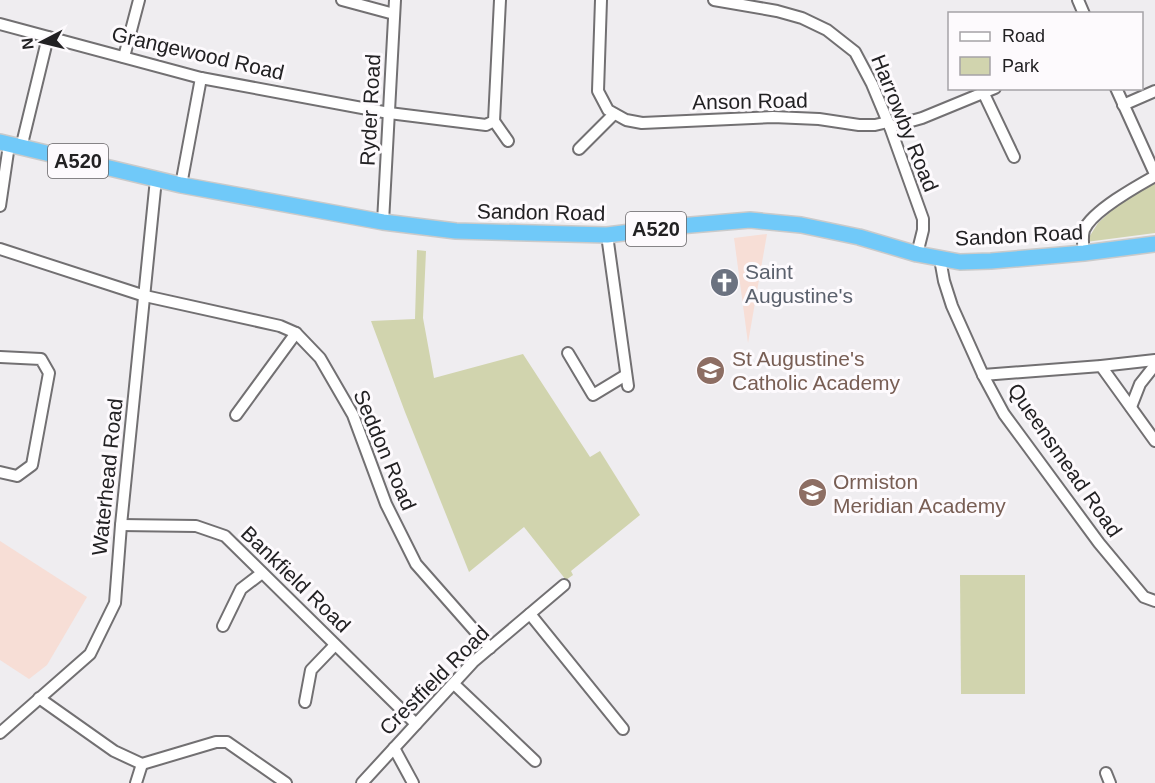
<svg xmlns="http://www.w3.org/2000/svg" width="1155" height="783" font-family="Helvetica,sans-serif">
<style>
.industrial{fill:#f7ded6}
.green{fill:#d1d4ae}
.lines{fill:none;stroke-linecap:round;stroke-linejoin:round}
.minor-casing{stroke:#727072;stroke-width:14}
.highway-casing{stroke:#cacaca;stroke-width:18}
.minor{stroke:#fff;stroke-width:10}
.highway{stroke:#70c9f9;stroke-width:15}
.labels{text-anchor:middle;dominant-baseline:central;stroke-width:6;stroke-linejoin:round;paint-order:stroke}
.shield{fill:#fdfafd;stroke:#646264;stroke-width:1.5}
.shield-label{font-size:20px;font-weight:bold;fill:#222123}
.street-label{font-size:21px;fill:#222123;stroke:#fdfafd}
.worship-label{font-size:21px;fill:#5b616d;stroke:#fdfafd;text-anchor:start}
.education-label{font-size:21px;fill:#785e54;stroke:#fdfafd;text-anchor:start}
</style>
<rect width="100%" height="100%" fill="#efedf0"/>
<g class="industrial">
<polygon points="767,234 748,343 734,238"/>
<polygon points="0,541 87,597 47,665 29,679 0,660"/>
</g>
<g class="green">
<polygon points="1155,183 1155,233 1086,242 1098,223 1121,202"/>
<polygon points="417,250 426,251 423,318 434,378 523,354 590,457 600,451 640,515 571,571 573,575 566,580 524,527 469,572 405,412 371,321 415,319"/>
<polygon points="960,575 1025,575 1025,694 961,694"/>
</g>
<g class="lines">
<defs>
<g id="minor">
<polyline points="342,0 394,14"/>
<polyline points="601,0 598,91 608,110 626,120 642,123 773,117 819,119 859,125 875,125 888,122"/>
<polyline points="714,0 777,11 802,18 827,30 855,52 872,84 890,127 923,219 923,230 917,254"/>
<polyline points="1078,0 1084,14"/>
<polyline points="0,24 201,78 389,113 486,125 494,121 500,0"/>
<polyline points="124,57 139,0"/>
<polyline points="1116,88 1155,174"/>
<polyline points="984,94 1014,157"/>
<polyline points="1123,105 1155,91"/>
<polyline points="494,121 508,141"/>
<polyline points="890,127 922,118 995,88"/>
<polyline points="21,148 48,37"/>
<polyline points="579,149 614,114"/>
<polyline points="181,185 201,78"/>
<polyline points="0,206 9,145"/>
<polyline points="383,222 395,0"/>
<polyline points="607,235 628,386"/>
<polyline points="0,249 145,296 280,326 296,333 320,358 353,415 386,504 416,564 490,648"/>
<path d="M1084 253C1083 246 1082 237 1084 230 1092 211 1137 186 1155 176"/>
<polyline points="940,259 944,281 952,306 983,375 1004,414 1099,543 1144,597 1155,601"/>
<polyline points="568,353 593,395 626,375"/>
<polyline points="0,357 41,359 49,373 32,465 17,476 0,472"/>
<polyline points="1101,366 1155,441"/>
<polyline points="983,375 1101,366 1155,360"/>
<polyline points="1131,407 1140,384 1155,365"/>
<polyline points="236,415 296,333"/>
<polyline points="121,525 196,526 225,536 416,724"/>
<polyline points="530,614 623,729"/>
<polyline points="223,626 241,589 262,573"/>
<polyline points="454,684 535,761"/>
<polyline points="39,698 114,751 142,764 216,742 227,742 286,783"/>
<polyline points="305,702 311,670 335,645"/>
<polyline points="0,733 90,654 115,603 121,525 156,179"/>
<polyline points="394,748 413,783"/>
<polyline points="1106,773 1110,783"/>
<polyline points="136,783 142,764"/>
<polyline points="362,783 473,662 564,585"/>
</g>
<polyline id="highway" points="0,142 181,185 383,222 456,231 607,235 679,226 750,220 801,225 859,237 917,254 960,262 991,261 1084,253 1155,244"/>
</defs>
<use href="#minor" class="minor-casing"/>
<use href="#highway" class="highway-casing"/>
<use href="#minor" class="minor"/>
<use href="#highway" class="highway"/>
</g>
<defs>
<symbol id="church-disc" viewBox="-11 -11 22 22"><circle r="9.5" fill="#6b7280" stroke="#fdfafd"/><path d="M-1.2-6h2.4v3.5h3.3v2.4h-3.3V6h-2.4V-.1h-3.3v-2.4h3.3Z" fill="#fff"/></symbol>
<symbol id="school-disc" viewBox="-11 -11 22 22"><circle r="9.5" fill="#8d6e63" stroke="#fdfafd"/><path d="M0-5L7-2L0 1L-7-2ZM-4 1L0 2.5L4 1V4Q0 6-4 4Z" fill="#fff"/></symbol>
</defs>
<g fill-rule="evenodd">
<use href="#church-disc" x="708" y="266" width="33" height="33"/>
<use href="#school-disc" x="694" y="354" width="33" height="33"/>
<use href="#school-disc" x="796" y="476" width="33" height="33"/>
</g>
<g class="labels">
<g class="shield">
<rect x="48" y="144" width="60" height="34" rx="4.5"/>
<rect x="626" y="212" width="60" height="34" rx="4.5"/>
</g>
<g class="shield-label">
<text x="78" y="161">A520</text>
<text x="656" y="229">A520</text>
</g>
<g class="street-label">
<text transform="translate(198 53) rotate(13)">Grangewood Road</text>
<text transform="translate(750 101) rotate(-1)">Anson Road</text>
<text transform="translate(370 110) rotate(-87)">Ryder Road</text>
<text transform="translate(905 123) rotate(68)">Harrowby Road</text>
<text transform="translate(541 212) rotate(1)">Sandon Road</text>
<text transform="translate(1019 235) rotate(-3)">Sandon Road</text>
<text transform="translate(385 450) rotate(67)">Seddon Road</text>
<text transform="translate(1065 460) rotate(55)">Queensmead Road</text>
<text transform="translate(107 477) rotate(-84)">Waterhead Road</text>
<text transform="translate(296 579) rotate(44)">Bankfield Road</text>
<text transform="translate(434 680) rotate(-45)">Crestfield Road</text>
</g>
<g class="worship-label">
<text x="745" y="271">Saint<tspan x="745" dy="24">Augustine's</tspan></text>
</g>
<g class="education-label">
<text x="732" y="358">St Augustine's<tspan x="732" dy="24">Catholic Academy</tspan></text>
<text x="833" y="481">Ormiston<tspan x="833" dy="24">Meridian Academy</tspan></text>
</g>
</g>
<rect x="948" y="12" width="195" height="78" fill="#fdfafd" stroke="#a5a3a6" stroke-width="1.5"/>
<rect x="960" y="32" width="30" height="9" fill="#ffffff" stroke="#a5a3a6" stroke-width="1.5"/>
<text x="1002" y="42" font-size="18" fill="#222123">Road</text>
<rect x="960" y="57" width="30" height="18" fill="#d1d4ae" stroke="#a5a3a6" stroke-width="1.5"/>
<text x="1002" y="72" font-size="18" fill="#222123">Park</text>
<g transform="translate(42 42) rotate(263)" stroke="#fdfafd" stroke-width="4.5" paint-order="stroke">
<path d="M0-4.5L10 22L0 15L-10 22Z" fill="#222123"/>
<text y="-9" font-size="16" font-weight="bold" text-anchor="middle" fill="#222123">N</text>
</g>
</svg>
